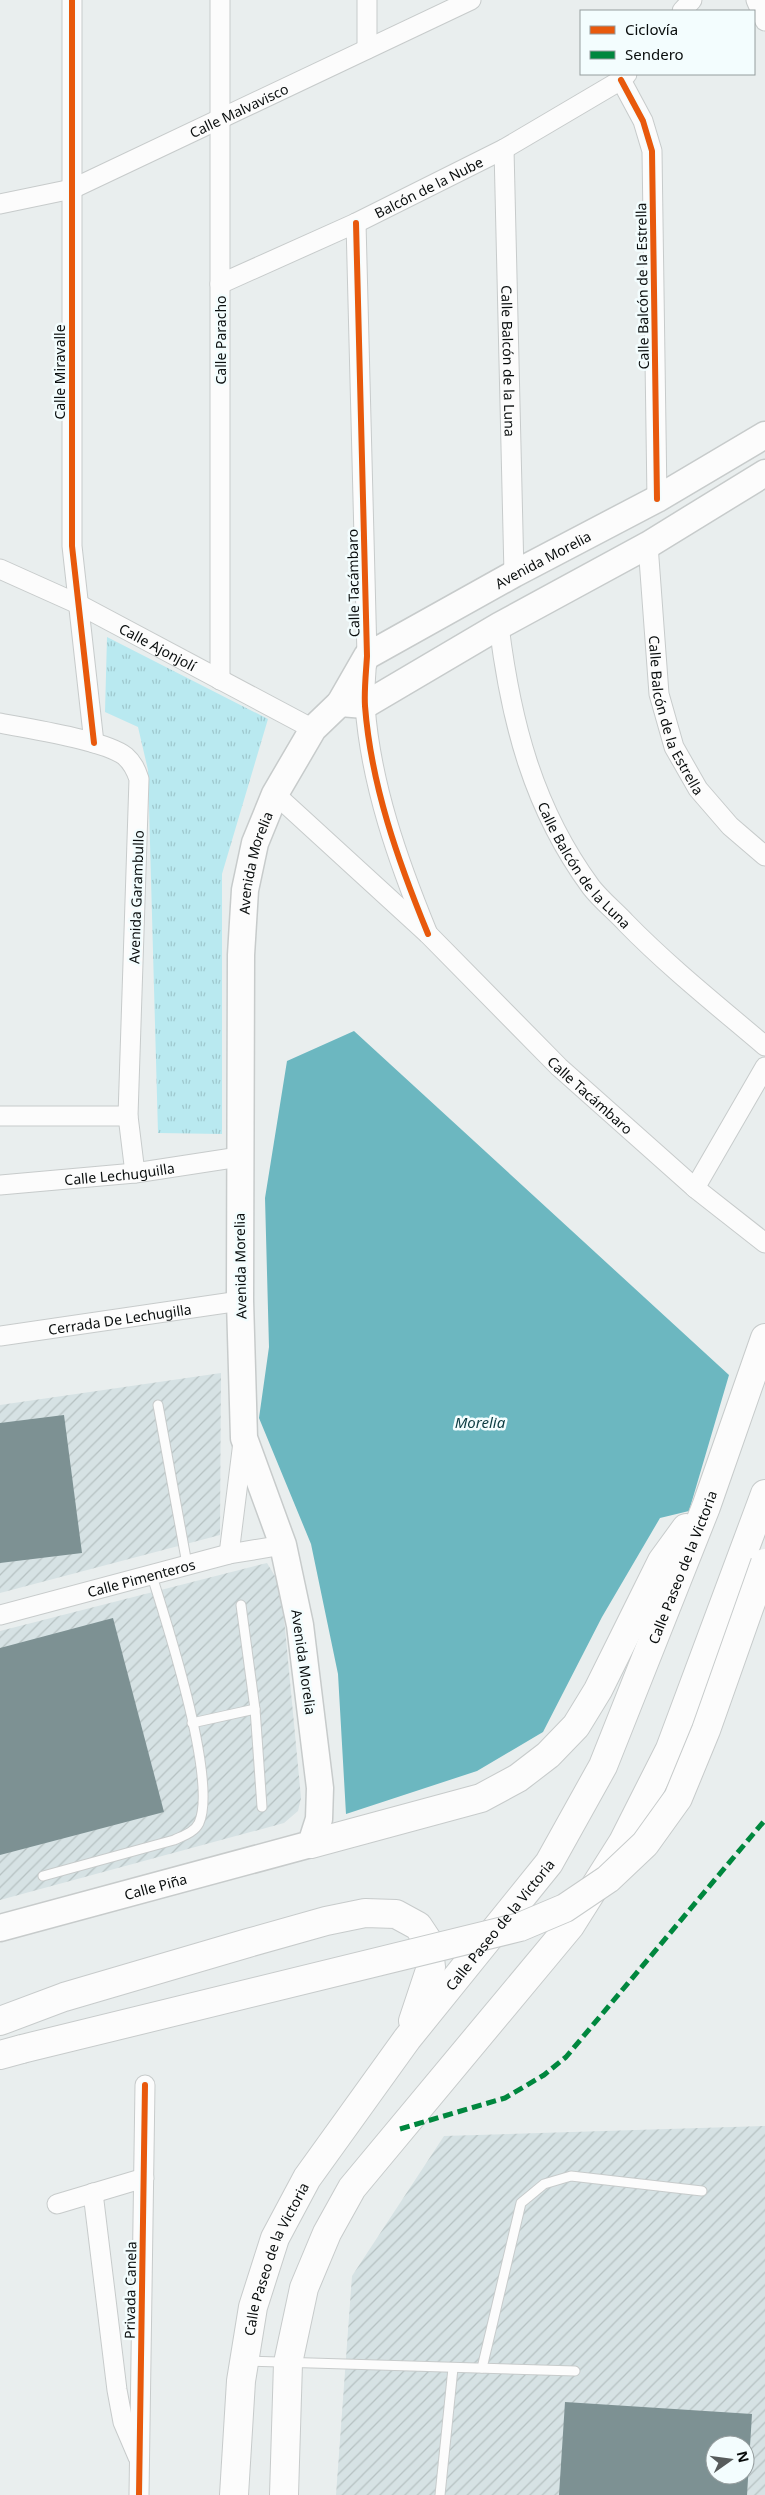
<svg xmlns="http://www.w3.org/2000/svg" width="765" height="2495" font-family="'Noto Sans',sans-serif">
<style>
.industrial{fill:url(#industrial-furrows);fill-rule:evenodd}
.park{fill:url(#park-tufts)}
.water{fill:#6cb7c0}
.building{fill:#7d9193;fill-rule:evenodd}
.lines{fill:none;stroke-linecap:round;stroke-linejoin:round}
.service-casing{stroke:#c7cbcb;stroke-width:11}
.minor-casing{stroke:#c7cbcb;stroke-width:21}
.secondary-casing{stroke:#c7cbcb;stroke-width:29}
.primary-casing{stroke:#c7cbcb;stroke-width:30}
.service{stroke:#fcfcfc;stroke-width:9}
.minor{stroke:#fcfcfc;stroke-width:19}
.secondary{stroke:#fcfcfc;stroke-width:26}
.primary{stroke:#fcfcfc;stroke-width:28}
.primary-bridge-casing{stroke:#c7cbcb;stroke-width:30;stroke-linecap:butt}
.primary-bridge{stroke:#fcfcfc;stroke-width:28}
.quiet{stroke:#00873e;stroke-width:5;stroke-dasharray:10 5;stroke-linecap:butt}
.cycleway-casing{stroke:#f3fdfe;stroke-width:9}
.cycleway{stroke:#e8590c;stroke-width:6}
.labels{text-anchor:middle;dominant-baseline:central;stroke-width:5;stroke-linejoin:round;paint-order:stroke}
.street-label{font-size:14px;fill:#090d0d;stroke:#f3fdfe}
.water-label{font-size:15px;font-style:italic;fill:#0b3b41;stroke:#f3fdfe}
</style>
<defs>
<pattern id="industrial-furrows" width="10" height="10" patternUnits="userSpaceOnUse" patternTransform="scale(1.25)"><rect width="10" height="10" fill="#d6e2e4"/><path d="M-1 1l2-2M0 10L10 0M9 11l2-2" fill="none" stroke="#b6c1c2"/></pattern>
<pattern id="park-tufts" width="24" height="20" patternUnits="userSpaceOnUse" patternTransform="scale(1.25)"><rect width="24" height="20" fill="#b9e9f0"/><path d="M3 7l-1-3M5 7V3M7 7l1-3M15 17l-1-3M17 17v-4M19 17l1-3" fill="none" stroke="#9ec7cd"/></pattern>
</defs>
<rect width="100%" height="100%" fill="#e9eeee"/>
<g class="industrial">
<polygon points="221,1373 220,1535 0,1593 0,1405"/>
<polygon points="267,1563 281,1586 301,1798 298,1811 284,1823 0,1900 0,1631"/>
<path d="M765 2126V2495H336L352 2276 444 2136ZM715 2445H745V2475H715Z"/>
</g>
<polygon class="park" points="107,637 268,719 222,874 222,1134 158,1133 148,770 138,727 105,712"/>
<polygon class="water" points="354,1031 729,1375 689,1511 660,1518 602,1617 543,1732 477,1771 346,1814 338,1674 311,1544 259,1418 269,1347 265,1198 287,1061"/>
<g class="building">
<polygon points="64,1415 82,1553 0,1563 0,1423"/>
<polygon points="113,1618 164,1812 0,1855 0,1648"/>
<path d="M565 2402 752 2414 747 2495H559ZM715 2445H745V2475H715Z"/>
</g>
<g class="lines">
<defs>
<g id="service">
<polyline points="158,1405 187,1564"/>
<polyline points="241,1605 255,1709 262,1807"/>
<polyline points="192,1723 255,1709"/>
<path d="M43 1876 174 1840C182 1836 194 1833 199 1823 218 1781 166 1620 151 1573"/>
<polyline points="247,2361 575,2371"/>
<polyline points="482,2368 521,2203 544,2184 571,2176 702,2191"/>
<polyline points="440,2495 453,2368"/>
</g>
<g id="minor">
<polyline points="72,0 72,546 94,743"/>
<polyline points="220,0 220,680"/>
<polyline points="756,0 765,21"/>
<polyline points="682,11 692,0"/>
<polyline points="367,49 367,0"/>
<polyline points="621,80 643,121 652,151 657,499"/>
<path id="s1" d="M504 149 514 574"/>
<path id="s2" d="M0 204 72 189 471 0"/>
<path d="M356 223 367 656C366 673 364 690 365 706 371 785 398 861 428 934"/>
<path id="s3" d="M220 284 356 223 504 149 621 80 627 74"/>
<path id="s4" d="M648 545 659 694 674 747 698 789 730 826 765 856"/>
<path id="s5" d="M0 569 78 604 313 729"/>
<path id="s6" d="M499 626C511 722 533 808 591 887 601 900 615 911 626 923 669 967 718 1006 765 1046"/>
<path d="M0 723C29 729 104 740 125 756 133 763 136 770 139 779L128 1116 135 1173"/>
<path id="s7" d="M275 794 428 934 559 1067 695 1188 765 1243"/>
<polyline points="0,1116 128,1116"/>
<path id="s8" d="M0 1185 135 1173 239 1157"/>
<polyline points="695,1188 765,1067"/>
<path id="s9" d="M0 1336 240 1301"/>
<polyline points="229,1554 243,1442"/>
<path id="s10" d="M0 1615 229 1554 283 1545"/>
<polyline points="93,2193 117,2390 123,2422 138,2457"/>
<polyline points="57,2204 144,2178"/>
<polyline points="139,2495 145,2085"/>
</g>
<g id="secondary">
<polyline points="340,703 365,705 499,626 648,545 765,473"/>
<path id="s11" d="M0 1928 311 1844 319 1819 320 1788 300 1625 283 1545 244 1438 240 1301 241 955 245 890 255 843 275 794 313 729 340 703 367 656 514 574 657 499 765 435"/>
</g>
<g id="primary">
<polyline points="311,1844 481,1798 518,1778 548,1755 576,1726 598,1690 662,1561 686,1528"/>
<polyline points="0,2021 64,1997 248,1943 326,1921 365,1913 396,1914 418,1926 428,1941 431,1967 413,2021"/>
<polyline points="0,2055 22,2049"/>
<path id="s12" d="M234 2495 241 2381 253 2307 275 2238 307 2178 407 2039 549 1863 603 1766 706 1507 765 1338"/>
<polyline points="284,2495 288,2363 304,2288 327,2233 352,2188 570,1926 623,1842 670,1749 765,1494"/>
</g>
</defs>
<use href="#service" class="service-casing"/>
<use href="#minor" class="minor-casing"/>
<use href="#secondary" class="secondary-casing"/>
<use href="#primary" class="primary-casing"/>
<use href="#service" class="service"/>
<use href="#minor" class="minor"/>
<use href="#secondary" class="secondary"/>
<use href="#primary" class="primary"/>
<defs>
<polyline id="primary-bridge" points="22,2049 520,1927 565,1908 608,1879 645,1844 678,1798 706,1730 765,1563"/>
</defs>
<use href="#primary-bridge" class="primary-bridge-casing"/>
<use href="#primary-bridge" class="primary-bridge"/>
<polyline class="quiet" points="400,2129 505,2098 544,2075 566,2057 765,1820"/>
<defs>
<g id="cycleway">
<polyline points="72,0 72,546 94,743"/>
<polyline points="621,80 643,121 652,151 657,499"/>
<path d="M356 223 367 656C366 673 364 690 365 706 371 785 398 861 428 934"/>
<polyline points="139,2495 145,2085"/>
</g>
</defs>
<use href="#cycleway" class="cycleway-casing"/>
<use href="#cycleway" class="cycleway"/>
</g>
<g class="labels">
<g class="street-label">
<text stroke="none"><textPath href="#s2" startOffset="258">Calle Malvavisco</textPath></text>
<text stroke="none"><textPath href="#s3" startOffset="230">Balcón de la Nube</textPath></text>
<text transform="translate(642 286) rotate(-91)">Calle Balcón de la Estrella</text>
<text transform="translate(220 340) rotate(-90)">Calle Paracho</text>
<text stroke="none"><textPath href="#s1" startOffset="212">Calle Balcón de la Luna</textPath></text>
<text transform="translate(59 372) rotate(-90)">Calle Miravalle</text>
<text stroke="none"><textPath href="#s11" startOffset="1756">Avenida Morelia</textPath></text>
<text transform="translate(353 583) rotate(-91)">Calle Tacámbaro</text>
<text stroke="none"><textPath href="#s5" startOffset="176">Calle Ajonjolí</textPath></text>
<text stroke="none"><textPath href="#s4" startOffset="174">Calle Balcón de la Estrella</textPath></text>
<text stroke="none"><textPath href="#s11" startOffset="1316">Avenida Morelia</textPath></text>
<text stroke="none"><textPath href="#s6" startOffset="258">Calle Balcón de la Luna</textPath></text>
<text transform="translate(136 897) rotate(-88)">Avenida Garambullo</text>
<text stroke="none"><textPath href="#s7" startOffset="436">Calle Tacámbaro</textPath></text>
<text stroke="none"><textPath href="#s8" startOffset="120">Calle Lechuguilla</textPath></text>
<text transform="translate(240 1266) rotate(-91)">Avenida Morelia</text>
<text stroke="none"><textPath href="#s9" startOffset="121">Cerrada De Lechugilla</textPath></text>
<text stroke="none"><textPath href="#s12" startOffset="1052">Calle Paseo de la Victoria</textPath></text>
<text stroke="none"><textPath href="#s10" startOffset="146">Calle Pimenteros</textPath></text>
<text transform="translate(304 1662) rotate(82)">Avenida Morelia</text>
<text stroke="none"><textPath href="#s11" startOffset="161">Calle Piña</textPath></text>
<text stroke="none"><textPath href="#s12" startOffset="648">Calle Paseo de la Victoria</textPath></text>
<text stroke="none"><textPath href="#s12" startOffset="242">Calle Paseo de la Victoria</textPath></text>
<text transform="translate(130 2290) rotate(-89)">Privada Canela</text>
</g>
<g class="water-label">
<text x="480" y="1422">Morelia</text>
</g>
</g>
<rect x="580" y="10" width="175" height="65" fill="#f3fdfe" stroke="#959d9e"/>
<rect x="590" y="26" width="25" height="8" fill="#e8590c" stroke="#959d9e"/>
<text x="625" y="35" font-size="15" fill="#090d0d">Ciclovía</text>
<rect x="590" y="51" width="25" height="8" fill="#00873e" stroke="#959d9e"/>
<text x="625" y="60" font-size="15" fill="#090d0d">Sendero</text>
<g transform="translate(730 2460) rotate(76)"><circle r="24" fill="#f3fdfe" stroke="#959d9e"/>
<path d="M0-4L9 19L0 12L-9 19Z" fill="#575c5c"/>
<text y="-8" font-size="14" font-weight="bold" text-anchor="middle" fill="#090d0d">N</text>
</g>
</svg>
